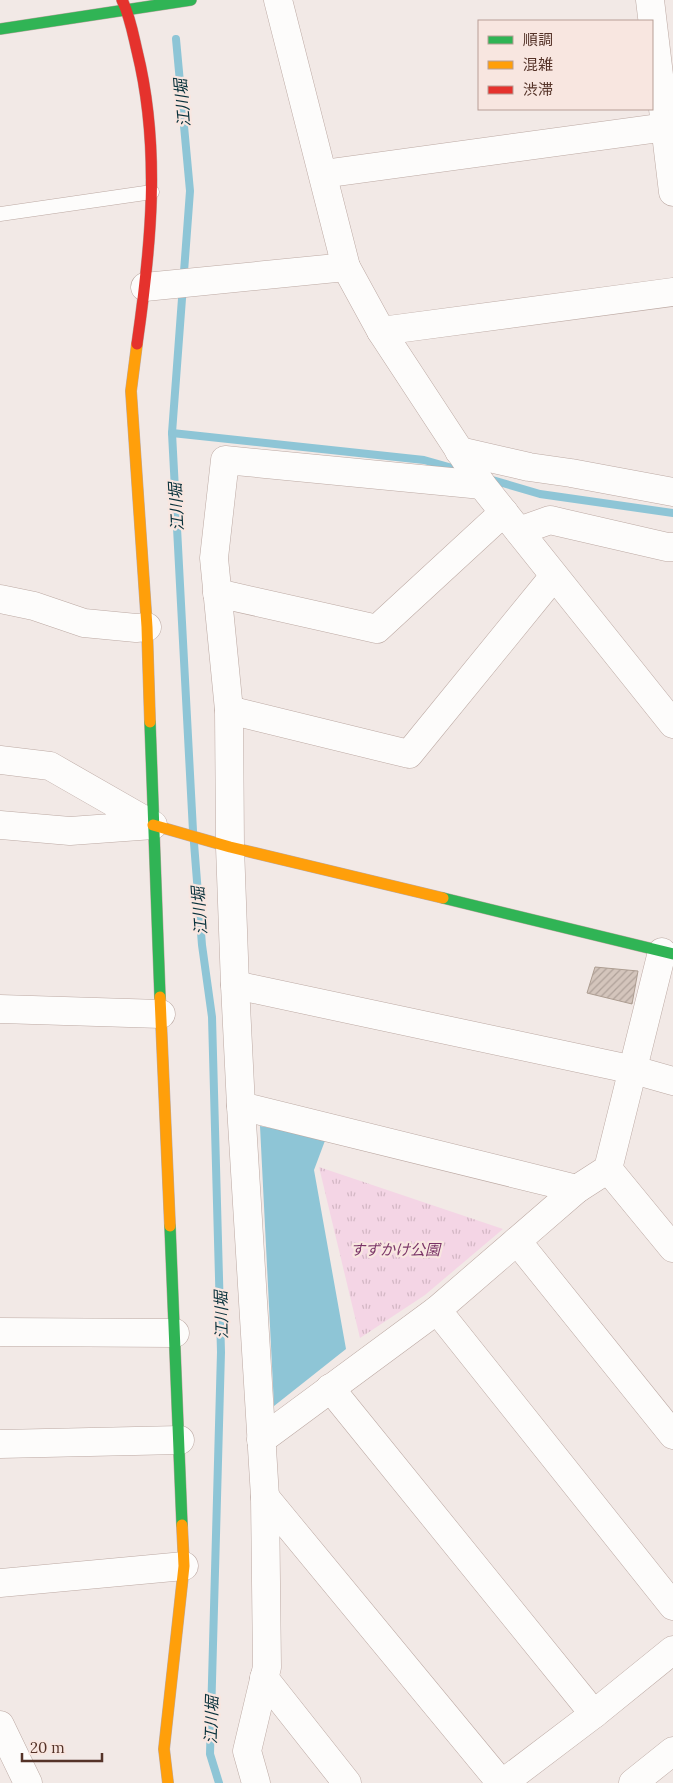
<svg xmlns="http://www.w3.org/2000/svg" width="673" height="1783" font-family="Lora,'Noto Sans JP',serif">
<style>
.park{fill:url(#park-tufts)}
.water{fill:#8ec5d6}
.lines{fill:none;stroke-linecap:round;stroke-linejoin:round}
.stream{stroke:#8ec5d6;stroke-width:8}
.building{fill:url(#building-hatch);stroke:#ad9d91}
.lane-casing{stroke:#bca9a3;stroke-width:15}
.street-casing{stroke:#bca9a3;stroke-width:29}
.fast-casing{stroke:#bca9a3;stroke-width:12}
.slow-casing{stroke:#bca9a3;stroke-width:12}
.jam-casing{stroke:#bca9a3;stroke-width:12}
.lane{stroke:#fdfcfb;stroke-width:14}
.street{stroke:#fdfcfb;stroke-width:28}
.fast{stroke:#30b455;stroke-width:11}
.slow{stroke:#ff9f0a;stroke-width:11}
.jam{stroke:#e5322d;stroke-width:11}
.labels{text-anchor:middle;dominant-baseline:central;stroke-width:4.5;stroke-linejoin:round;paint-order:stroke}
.park-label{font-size:15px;font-style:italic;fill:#7a3467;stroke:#f8e6e0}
.water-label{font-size:16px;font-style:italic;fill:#08313b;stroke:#f8e6e0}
</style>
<defs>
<pattern id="park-tufts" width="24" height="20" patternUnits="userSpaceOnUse" patternTransform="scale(1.25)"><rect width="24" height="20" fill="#f4d5e5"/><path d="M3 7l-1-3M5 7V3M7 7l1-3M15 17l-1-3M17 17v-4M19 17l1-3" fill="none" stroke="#d3b7c4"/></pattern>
<pattern id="building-hatch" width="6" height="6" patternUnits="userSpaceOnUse" patternTransform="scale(1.25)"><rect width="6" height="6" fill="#d4c5bc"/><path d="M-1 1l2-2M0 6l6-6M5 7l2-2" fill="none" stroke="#afa199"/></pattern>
</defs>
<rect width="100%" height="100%" fill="#f2e9e6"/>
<polygon class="park" points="319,1167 503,1229 425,1295 360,1338"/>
<polygon class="water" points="260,1126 326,1138 314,1170 346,1349 274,1406"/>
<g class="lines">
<g class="stream">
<polyline points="176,39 190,191 172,433 193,831"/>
<polyline points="172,433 424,460 463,471"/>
<polyline points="489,479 540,494 673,513"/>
<polyline points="194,843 202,945 212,1017 221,1352 210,1754 219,1783"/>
</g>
</g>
<polygon class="building" points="595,967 638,971 632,1004 587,993"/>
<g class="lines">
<defs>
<polyline id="lane" points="0,214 152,192"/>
<g id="street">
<polyline points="278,0 346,267 381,331 482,485 673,724"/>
<polyline points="650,0 673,192"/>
<polyline points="323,174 673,126"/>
<polyline points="145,287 346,267"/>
<polyline points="381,331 673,292"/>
<polyline points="459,451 529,467 571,473 673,492"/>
<polyline points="519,531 550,520 667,547 673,547"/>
<polyline points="217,593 377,629 504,512"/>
<polyline points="0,599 34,606 84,623 136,628 147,627"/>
<polyline points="229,710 409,754 554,576"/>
<polyline points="0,760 50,766 153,825 70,831 0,825"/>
<polyline points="235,985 634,1070 673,1081"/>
<polyline points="0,1009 161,1014"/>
<polyline points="241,1106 577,1189"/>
<polyline points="608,1169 673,1248"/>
<polyline points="517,1241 673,1435"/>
<polyline points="437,1310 673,1606"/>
<polyline points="0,1332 175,1333"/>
<polyline points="330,1388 594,1714"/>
<polyline points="261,1440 437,1310 577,1189 608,1169 662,952"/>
<polyline points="0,1444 180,1440"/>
<polyline points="265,1497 501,1783"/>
<polyline points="0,1583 184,1566"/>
<polyline points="264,1678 347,1783"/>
<polyline points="0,1725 28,1783"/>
<polyline points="256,1783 247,1751 267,1667 265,1497 241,1106 235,985 230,847 229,710 214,558 225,460 482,485"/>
<polyline points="503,1783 594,1714 673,1650"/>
<polyline points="633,1783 673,1751"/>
</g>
<g id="fast">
<polyline points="0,29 191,0"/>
<polyline points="150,722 160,997"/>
<polyline points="443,898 673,954"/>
<polyline points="170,1226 182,1525"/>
</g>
<g id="slow">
<polyline points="137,344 131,391 147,627 150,722"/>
<polyline points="153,825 230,847 443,898"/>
<polyline points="160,997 170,1226"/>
<polyline points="168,1783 164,1749 184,1566 182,1525"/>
</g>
<path id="jam" d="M122 0C130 16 133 34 137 51 161 148 151 247 137 344"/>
</defs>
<use href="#lane" class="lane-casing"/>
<use href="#street" class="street-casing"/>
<use href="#fast" class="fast-casing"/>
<use href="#slow" class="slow-casing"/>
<use href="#jam" class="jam-casing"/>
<use href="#lane" class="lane"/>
<use href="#street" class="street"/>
<use href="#fast" class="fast"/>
<use href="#slow" class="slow"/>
<use href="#jam" class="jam"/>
</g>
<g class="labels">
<g class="park-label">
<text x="395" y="1249">すずかけ公園</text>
</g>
<g class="water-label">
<text transform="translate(182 103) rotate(-95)">江川堀</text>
<text transform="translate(176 507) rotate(-93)">江川堀</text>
<text transform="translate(199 911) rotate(-94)">江川堀</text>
<text transform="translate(221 1315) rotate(-91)">江川堀</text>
<text transform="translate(211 1720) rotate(-88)">江川堀</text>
</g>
</g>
<rect x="478" y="20" width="175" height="90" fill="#f8e6e0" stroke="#b79e96"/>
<rect x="488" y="36" width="25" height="8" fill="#30b455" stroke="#b79e96"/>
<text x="523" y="45" font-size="15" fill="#553328">順調</text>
<rect x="488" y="61" width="25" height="8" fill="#ff9f0a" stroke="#b79e96"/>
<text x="523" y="70" font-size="15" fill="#553328">混雑</text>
<rect x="488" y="86" width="25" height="8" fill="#e5322d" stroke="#b79e96"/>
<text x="523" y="95" font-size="15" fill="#553328">渋滞</text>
<path d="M22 1753v8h80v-8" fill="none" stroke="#553328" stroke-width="2.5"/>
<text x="30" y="1753" font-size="15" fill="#553328" stroke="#f8e6e0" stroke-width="4" paint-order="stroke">20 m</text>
</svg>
